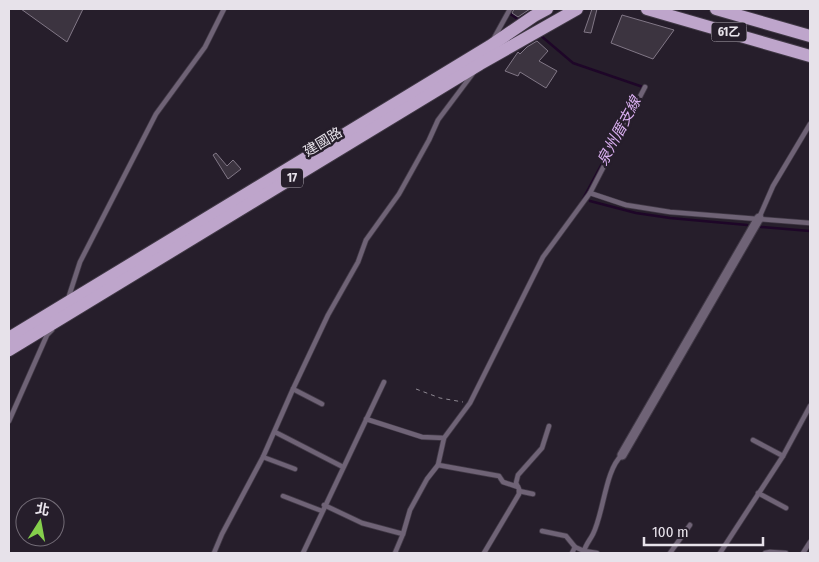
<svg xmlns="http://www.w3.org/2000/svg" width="819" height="562" font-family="'Fira Sans Condensed','Noto Sans TC',sans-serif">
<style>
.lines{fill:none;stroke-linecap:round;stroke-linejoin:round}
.stream{stroke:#1e0628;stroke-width:2.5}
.building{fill:#3c3440;stroke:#817786}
.service-casing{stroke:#413946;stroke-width:6}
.minor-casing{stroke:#413946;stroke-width:11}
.primary-casing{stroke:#413946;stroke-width:14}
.path{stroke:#8e8892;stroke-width:1;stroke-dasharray:4 4;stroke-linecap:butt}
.service{stroke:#6f6376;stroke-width:4.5}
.minor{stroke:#6f6376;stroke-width:9}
.primary{stroke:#bea5cb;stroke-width:12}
.labels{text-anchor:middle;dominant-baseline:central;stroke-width:5;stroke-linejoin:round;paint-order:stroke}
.shield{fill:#261e2b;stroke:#ada7b1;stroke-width:1}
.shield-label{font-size:12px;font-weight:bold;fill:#e7e2ea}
.street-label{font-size:14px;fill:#e7e2ea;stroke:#261e2b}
.water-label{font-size:15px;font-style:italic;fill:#d9aef0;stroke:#261e2b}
</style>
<rect width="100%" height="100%" fill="#261e2b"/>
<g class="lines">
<g class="stream">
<polyline points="510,12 509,13 519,20"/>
<polyline points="540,35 573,63 643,87 641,90"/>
<polyline points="583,199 627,117"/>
<polyline points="590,201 636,213 670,218 747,225"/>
<polyline points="761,227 810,231"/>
</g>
</g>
<g class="building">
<polygon points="21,9 83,9 67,42"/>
<polygon points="514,9 530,9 518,17 512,13"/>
<polygon points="592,9 597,9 591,33 584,32"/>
<polygon points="622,15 674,30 653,59 611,43"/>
<polygon points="537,41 548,51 539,61 557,71 546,88 520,72 518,76 505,71 518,52 520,54 527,47"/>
<polygon points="216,153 227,166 233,160 241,169 228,179 213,155"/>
</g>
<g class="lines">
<defs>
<g id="service">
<polyline points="494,38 510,9"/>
<polyline points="590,193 626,205 670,212 810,223"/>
<polyline points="759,218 773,186 810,124"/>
<polyline points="68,299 80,262 156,114 205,47 224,9"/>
<polyline points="293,389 322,404"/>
<polyline points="366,419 422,437 444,438"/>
<polyline points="9,421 47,335 52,330"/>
<polyline points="275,432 343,467"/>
<polyline points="753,440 783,456"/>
<polyline points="263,457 295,469"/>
<polyline points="438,465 499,476 503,482 518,487"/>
<polyline points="519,491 533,494"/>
<polyline points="758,493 786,508"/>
<polyline points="283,496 322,511"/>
<polyline points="324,505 362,523 403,534"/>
<polyline points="542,531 566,536 575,547"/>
<polyline points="584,551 597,553"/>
<polyline points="214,553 222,534 263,457 293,389 328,315 358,262 366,240 399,194 429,140 438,120 474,72"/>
<polyline points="303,553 384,382"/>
<polyline points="395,553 403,534 410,510 427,479 438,465 444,438 470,403 543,257 590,193 645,87"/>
<polyline points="484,553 519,494 519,489 516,483 518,475 542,448 549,426"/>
<path d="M572 553 575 547 584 551C586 544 590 540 593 534 604 512 605 470 622 455"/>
<polyline points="670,553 690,525"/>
<polyline points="720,553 783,456 810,406"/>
<polyline points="765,553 770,552 786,553"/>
<polyline points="803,553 810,542"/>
</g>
<polyline id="minor" points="622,455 759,218"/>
<g id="primary">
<polyline points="647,9 810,56"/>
<polyline points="716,9 810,36"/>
<polyline points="9,338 490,46 534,16 547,9"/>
<polyline points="9,350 480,64 577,9"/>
</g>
</defs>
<use href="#service" class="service-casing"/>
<use href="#minor" class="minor-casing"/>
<use href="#primary" class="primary-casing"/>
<polyline class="path" points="416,389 440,398 463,402"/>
<use href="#service" class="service"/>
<use href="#minor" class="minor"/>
<use href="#primary" class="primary"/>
</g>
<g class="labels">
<g class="shield">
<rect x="711.5" y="22.5" width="35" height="19" rx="4"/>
<rect x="281" y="168.5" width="22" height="19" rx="4"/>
</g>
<g class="shield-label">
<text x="729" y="32">61乙</text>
<text x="292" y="178">17</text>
</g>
<g class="street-label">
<text transform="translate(323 142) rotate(-31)">建國路</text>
</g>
<g class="water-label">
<text transform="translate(619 131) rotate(-62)">泉州厝支線</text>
</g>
</g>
<rect width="819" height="562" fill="none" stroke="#e7e2ea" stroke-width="20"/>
<g transform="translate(40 522) rotate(11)"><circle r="24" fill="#261e2b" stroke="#736c77"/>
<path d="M0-4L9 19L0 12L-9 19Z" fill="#85cf4c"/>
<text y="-8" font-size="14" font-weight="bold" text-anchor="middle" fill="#e7e2ea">北</text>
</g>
<path d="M644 537v8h119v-8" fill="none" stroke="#e7e2ea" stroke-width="2.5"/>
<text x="652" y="537" font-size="15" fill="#e7e2ea" stroke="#261e2b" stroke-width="4" paint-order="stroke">100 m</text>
</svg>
